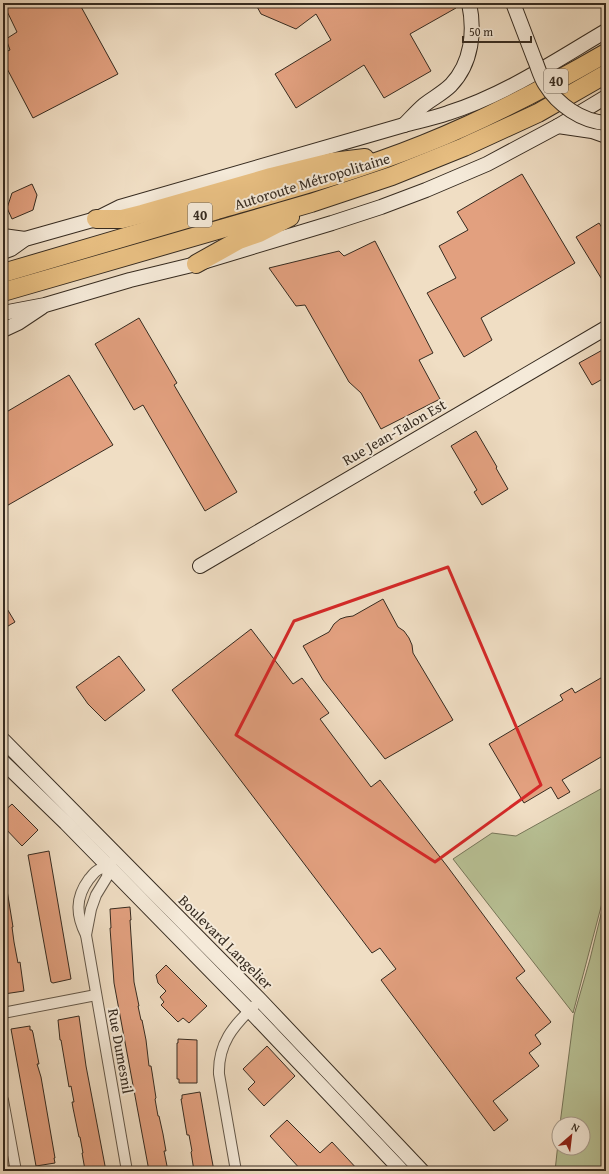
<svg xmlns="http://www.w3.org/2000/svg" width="609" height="1174" font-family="'Gentium Book Plus',serif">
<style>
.green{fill:#b8c195;stroke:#77765a}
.building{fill:#e2a07f;stroke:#362b20}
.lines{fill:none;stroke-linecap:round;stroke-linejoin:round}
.street-casing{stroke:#645849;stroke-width:12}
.secondary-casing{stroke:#362b20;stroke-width:16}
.highway-casing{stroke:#362b20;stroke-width:20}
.street{stroke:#f5ead9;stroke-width:10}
.secondary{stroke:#f5ead9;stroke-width:14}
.highway{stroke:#e8bf82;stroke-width:18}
.secondary-bridge-casing{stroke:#362b20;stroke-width:16;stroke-linecap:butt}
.secondary-bridge{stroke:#f5ead9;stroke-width:14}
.marked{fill:none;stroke:#d62828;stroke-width:3;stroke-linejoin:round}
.labels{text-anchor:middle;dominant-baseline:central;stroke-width:4;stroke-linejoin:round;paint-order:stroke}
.shield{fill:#f5ead9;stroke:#6f6458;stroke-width:1}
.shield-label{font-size:14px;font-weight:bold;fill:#362b20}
.street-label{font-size:15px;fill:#362b20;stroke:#f5ead9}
</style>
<rect width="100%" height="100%" fill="#f0dec4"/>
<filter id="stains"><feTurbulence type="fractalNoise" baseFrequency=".005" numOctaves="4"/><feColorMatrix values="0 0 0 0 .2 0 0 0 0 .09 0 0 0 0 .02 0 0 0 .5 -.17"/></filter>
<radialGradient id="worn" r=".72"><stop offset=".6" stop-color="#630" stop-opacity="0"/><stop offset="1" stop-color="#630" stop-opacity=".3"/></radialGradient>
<g class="green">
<polygon points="606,786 606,888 573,1013 453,859 492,833 516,836"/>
<polygon points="606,894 606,1171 555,1171 559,1134 559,1148 583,1148 583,1124 560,1124 574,1015 590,959"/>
</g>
<g class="building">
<polygon points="3,3 79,3 118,74 33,118 3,61 3,53 10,50 6,39 17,32"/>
<polygon points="255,3 453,3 456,8 410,34 431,71 384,98 364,65 296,108 275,74 331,40 316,14 296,29 261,14"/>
<polygon points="522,174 575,263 481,318 492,340 464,357 427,293 456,278 439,246 468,230 457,212"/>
<polygon points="32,184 37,195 33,210 12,219 7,208 12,193"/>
<polygon points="599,223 606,234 606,286 576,237"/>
<polygon points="375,241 433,353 419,360 440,399 381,429 361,393 349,382 305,305 296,306 269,268 339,251 344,256"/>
<polygon points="139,318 177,383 174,385 237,492 205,511 143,405 134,410 95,344"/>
<polygon points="606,348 606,377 592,385 579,363"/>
<polygon points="69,375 113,445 3,508 3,414"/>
<polygon points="476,431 497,467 496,468 508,489 482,505 474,492 477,490 451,446"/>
<polygon points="383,599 398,627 404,631 409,638 412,645 413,653 453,720 385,759 323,680 303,646 329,632 334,624 340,619 346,617 353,616"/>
<polygon points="3,602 15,622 3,629"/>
<polygon points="251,629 293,684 302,678 329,713 320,719 371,787 380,780 447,866 525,971 516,978 551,1022 535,1035 541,1044 529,1053 539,1066 493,1101 508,1120 494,1131 381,980 396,969 380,948 372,953 172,690"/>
<polygon points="119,656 145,690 105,721 88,704 76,687"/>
<polygon points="606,675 606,754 562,780 570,792 558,799 551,787 524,803 489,744 563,700 560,695 572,688 575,693"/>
<polygon points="12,804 38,830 22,846 3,826 3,812"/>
<polygon points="49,851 71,979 53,983 51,982 28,855"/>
<polygon points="7,890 13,927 12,927 14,942 18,963 20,962 24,991 4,994 3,986 3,891"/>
<polygon points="130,907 131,920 130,920 134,982 139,1006 138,1006 141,1020 142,1020 146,1040 149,1066 151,1066 152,1072 156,1098 155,1099 158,1116 159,1116 163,1134 166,1151 164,1151 168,1171 149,1171 114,983 110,928 111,928 110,909"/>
<polygon points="166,965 207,1006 189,1023 183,1018 178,1022 161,1005 164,1002 160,997 166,991 158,983 156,975"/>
<polygon points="79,1016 86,1066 106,1171 87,1171 87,1170 85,1170 82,1153 83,1153 80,1137 79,1137 73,1108 72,1102 74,1102 71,1086 69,1087 61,1040 60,1040 58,1020"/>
<polygon points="30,1026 30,1030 32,1030 33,1033 39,1064 37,1064 41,1077 55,1158 54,1158 55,1163 36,1166 11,1029"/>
<polygon points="178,1039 197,1040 197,1083 179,1083 179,1079 177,1079 177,1043 178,1043"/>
<polygon points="267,1046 295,1076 264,1106 248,1089 255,1082 243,1069"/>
<polygon points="200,1092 209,1144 214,1171 194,1171 191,1152 192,1151 189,1135 187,1135 181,1099 182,1099 182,1095"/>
<polygon points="287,1120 320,1153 332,1142 359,1171 302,1171 270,1136"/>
</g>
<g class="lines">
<defs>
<g id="street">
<path d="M112 862C107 866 103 867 98 870 94 872 92 876 89 879 75 898 76 915 86 935L127 1171"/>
<polyline points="86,935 91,909 96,895 107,877 108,866"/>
<polyline points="3,1013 96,995"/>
<polyline points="3,1100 16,1171"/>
<path d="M236 1171 219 1074C218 1044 233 1026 254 1006"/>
</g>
<g id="secondary">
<path d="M404 125C411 118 417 111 424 105 433 98 443 93 451 85 472 63 475 31 469 3"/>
<polyline points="558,126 592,131 606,136"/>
<polyline points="3,236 25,239"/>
<path d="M3 252 11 249 25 239 96 219 120 207 404 125C419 121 434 118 448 113 505 95 555 61 606 31"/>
<polyline points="3,313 45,305 130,280 196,264 332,223 381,207 426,190 487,164 558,126 606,97"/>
<polyline points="3,330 18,323 42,307"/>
<polyline points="200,566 606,328"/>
<polyline points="3,740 260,1000 422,1171"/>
<polyline points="3,762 66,823 256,1017 402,1171"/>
</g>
<g id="highway">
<polyline points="96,219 122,219 142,214 271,177 332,162 365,158"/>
<polyline points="196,264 239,240 259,233 290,217"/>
<path d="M3 273C75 252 146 231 217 210 287 190 357 171 424 144 487 119 547 87 606 53"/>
<polyline points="3,292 311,203 392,176 464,147 538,113 606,74"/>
</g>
</defs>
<use href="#street" class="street-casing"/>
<use href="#secondary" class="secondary-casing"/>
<use href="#highway" class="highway-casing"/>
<use href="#street" class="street"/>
<use href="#secondary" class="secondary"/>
<use href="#highway" class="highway"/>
<defs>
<path id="secondary-bridge" d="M513 3C520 21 527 40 534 58 538 67 540 76 545 84 558 105 581 121 606 123"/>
</defs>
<use href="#secondary-bridge" class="secondary-bridge-casing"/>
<use href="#secondary-bridge" class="secondary-bridge"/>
</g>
<path class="marked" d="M448 567 541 785 435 862 236 735 294 621Z"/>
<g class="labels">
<g class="shield">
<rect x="544" y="69" width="24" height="24" rx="3"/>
<rect x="188" y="203" width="24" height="24" rx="3"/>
</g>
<g class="shield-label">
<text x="556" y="81">40</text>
<text x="200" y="215">40</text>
</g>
<g class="street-label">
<text transform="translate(312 181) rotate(-17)">Autoroute Métropolitaine</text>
<text transform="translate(394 432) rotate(-30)">Rue Jean-Talon Est</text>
<text transform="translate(226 942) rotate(45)">Boulevard Langelier</text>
<text transform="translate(121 1051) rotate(80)">Rue Dumesnil</text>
</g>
</g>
<rect width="609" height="1174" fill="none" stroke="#f0dec4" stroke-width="16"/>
<rect x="4" y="4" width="601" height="1166" fill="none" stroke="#362b20" stroke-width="2"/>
<rect x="8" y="8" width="593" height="1158" fill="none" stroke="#362b20"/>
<g transform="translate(571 1136) rotate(28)"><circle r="19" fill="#f5ead9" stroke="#a99e8f"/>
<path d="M0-3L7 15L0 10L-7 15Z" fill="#8f2418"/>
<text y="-6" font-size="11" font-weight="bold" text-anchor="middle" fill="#362b20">N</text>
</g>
<path d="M463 36v6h68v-6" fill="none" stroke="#362b20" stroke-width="2"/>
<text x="469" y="36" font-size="12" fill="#362b20" stroke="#f5ead9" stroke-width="3" paint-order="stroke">50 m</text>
<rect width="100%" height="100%" filter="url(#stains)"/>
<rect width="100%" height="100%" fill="url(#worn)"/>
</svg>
